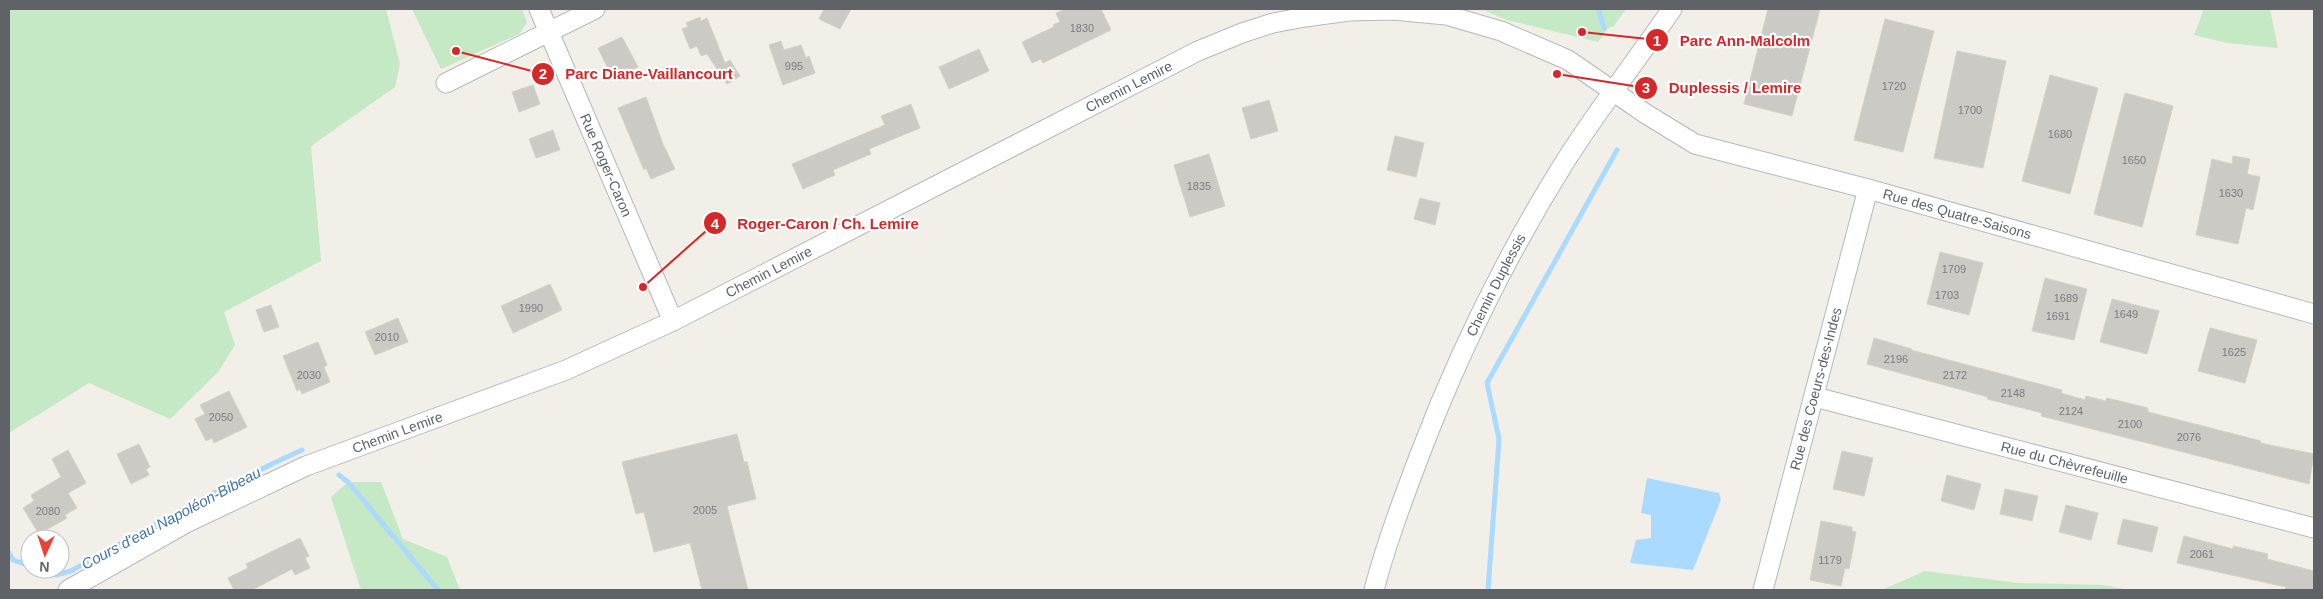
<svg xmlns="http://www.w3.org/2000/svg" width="2323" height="599" font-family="Helvetica,sans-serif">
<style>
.green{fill:#c5e8c5}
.water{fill:#aadaff}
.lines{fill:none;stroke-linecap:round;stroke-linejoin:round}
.stream{stroke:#aadaff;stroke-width:5}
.building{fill:#cccac5;stroke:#d6d1c6}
.minor-casing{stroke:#b5b8bc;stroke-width:21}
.minor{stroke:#fff;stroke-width:19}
.labels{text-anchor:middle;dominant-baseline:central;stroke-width:4.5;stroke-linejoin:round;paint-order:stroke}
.number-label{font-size:11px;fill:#7a7d7f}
.street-label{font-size:14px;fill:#5f6368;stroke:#fff}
.water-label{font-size:15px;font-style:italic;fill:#4174aa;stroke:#fff}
.leader{fill:none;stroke:#d62828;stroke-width:2}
.callout-dot{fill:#d62828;stroke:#fff;stroke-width:2}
.mark-label{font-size:15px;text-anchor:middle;font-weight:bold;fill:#fff}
.callout-label{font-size:15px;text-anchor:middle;font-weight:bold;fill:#d62828;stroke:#fff;stroke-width:4.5;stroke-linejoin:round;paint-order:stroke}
</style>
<rect width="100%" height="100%" fill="#f1efe8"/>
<g class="green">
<polygon points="9,9 386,9 400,64 395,87 311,146 321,261 224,312 235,345 218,372 170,419 89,383 9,433"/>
<polygon points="412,9 522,9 527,23 519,34 441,69"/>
<polygon points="1481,9 1626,9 1613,27 1608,28 1598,42 1507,20"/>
<polygon points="2204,9 2270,9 2278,48 2227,43 2194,35"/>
<polygon points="348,482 381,482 403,539 447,557 460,590 361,590 331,497"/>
<polygon points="1925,571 2018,583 2102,585 2130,590 1882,590"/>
</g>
<polygon class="water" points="1647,478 1719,493 1721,500 1693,570 1630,563 1636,540 1651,538 1651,515 1641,513"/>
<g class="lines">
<g class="stream">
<polyline points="1598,9 1604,28"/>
<polyline points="339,475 348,482 438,590"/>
<polyline points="9,553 13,560 30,566"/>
<path d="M38 569 56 575 71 571C147 529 222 486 302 450"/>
<polyline points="1488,590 1499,439 1487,383 1617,150"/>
</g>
</g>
<g class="building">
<polygon points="824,9 851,9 840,29 819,19"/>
<polygon points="1066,9 1101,9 1111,30 1043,63 1041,59 1032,63 1022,42 1054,27 1053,25 1060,22 1056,13"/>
<polygon points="1768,9 1820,9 1792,116 1744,104"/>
<polygon points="700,17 701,21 707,18 725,63 730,60 740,76 727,84 707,54 701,56 697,46 690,49 682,29 688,27 686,23"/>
<polygon points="1885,19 1934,31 1903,152 1854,140"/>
<polygon points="622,37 638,67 613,79 598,48"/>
<polygon points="781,41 784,50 801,45 806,58 809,56 815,73 783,85 769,45"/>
<polygon points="979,49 989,71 949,89 939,67"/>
<polygon points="1957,51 2006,61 1983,168 1934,158"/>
<polygon points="2050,75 2098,88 2070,194 2022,181"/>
<polygon points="533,85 540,104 519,112 512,92"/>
<polygon points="2125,93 2173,106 2142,227 2094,214"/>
<polygon points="646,97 663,144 675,169 651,179 646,168 644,170 618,108"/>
<polygon points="1269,100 1278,131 1251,139 1242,108"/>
<polygon points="911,104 920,128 869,149 871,154 833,170 835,175 803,189 792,164 885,125 881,116"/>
<polygon points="553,130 560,150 536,158 529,139"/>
<polygon points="1395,136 1424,143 1416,177 1387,170"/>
<polygon points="1209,154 1225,206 1190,217 1174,165"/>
<polygon points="2233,156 2250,159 2247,174 2260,177 2253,210 2246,208 2238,244 2196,235 2212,159 2232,164"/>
<polygon points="1420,198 1440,203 1435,225 1414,219"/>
<polygon points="1940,252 1983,263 1969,315 1927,304"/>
<polygon points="2045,278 2087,289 2074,340 2032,331"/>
<polygon points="550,284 562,310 513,333 501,306"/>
<polygon points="2112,299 2159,311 2147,354 2100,342"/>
<polygon points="271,305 279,327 264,332 256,310"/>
<polygon points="398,318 408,342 375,355 365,332"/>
<polygon points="2210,328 2257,340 2245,383 2198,371"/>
<polygon points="1874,338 1912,349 1911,350 2062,390 2061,393 2085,400 2086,396 2106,401 2107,398 2148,408 2148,412 2261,441 2260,443 2314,454 2309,484 2041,416 2042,413 1987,399 1988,397 1867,364"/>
<polygon points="318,342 327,365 324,367 330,382 302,394 300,389 297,391 283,356"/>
<polygon points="229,391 247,427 214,443 212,438 206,441 195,419 205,414 200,405"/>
<polygon points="737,434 744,462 747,462 756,499 727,506 748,590 702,590 690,543 654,552 644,512 636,514 622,462"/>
<polygon points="139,444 150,467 146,469 149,475 131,484 117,454"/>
<polygon points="68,450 86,483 68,493 77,508 65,515 67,518 39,534 23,508 34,501 31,495 61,477 52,459"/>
<polygon points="1842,451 1873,458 1864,496 1833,489"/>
<polygon points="1947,475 1981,484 1974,510 1941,501"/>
<polygon points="2005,489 2038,496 2032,521 2000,514"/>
<polygon points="2066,505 2098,513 2091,540 2059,532"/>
<polygon points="2123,519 2158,527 2152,552 2117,544"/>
<polygon points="1821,521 1852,527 1852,531 1856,532 1849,569 1845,568 1841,586 1810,580"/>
<polygon points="2184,536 2233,549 2233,546 2268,554 2267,559 2314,571 2314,590 2285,590 2286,587 2177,563"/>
<polygon points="300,538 309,556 305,558 310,568 295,575 292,569 252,590 234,590 228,578 248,568 246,564"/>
</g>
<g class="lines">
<defs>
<g id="minor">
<path id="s1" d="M539 9 673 321"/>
<polyline points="446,83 595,9"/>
<path id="s2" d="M1815 397 2314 528"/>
<path id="s3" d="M68 590 186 523 306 466 566 370 673 321 1198 51 1242 33 1273 23 1305 17 1349 11 1393 10 1446 15 1501 31 1568 60 1646 114 1695 144 1868 189 2314 314"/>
<path id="s4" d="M1374 590C1386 544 1403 499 1420 454 1459 352 1507 254 1566 160 1599 108 1637 60 1672 9"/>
<path id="s5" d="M1763 590 1868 189"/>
</g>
</defs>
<use href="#minor" class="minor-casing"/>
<use href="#minor" class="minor"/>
</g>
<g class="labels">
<g class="number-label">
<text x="1082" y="28">1830</text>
<text x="794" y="66">995</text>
<text x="1894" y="86">1720</text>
<text x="1970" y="110">1700</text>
<text x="2060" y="134">1680</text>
<text x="2134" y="160">1650</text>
<text x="1199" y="186">1835</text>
<text x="2231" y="193">1630</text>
<text x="1954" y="269">1709</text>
<text x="1947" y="295">1703</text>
<text x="2066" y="298">1689</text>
<text x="531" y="308">1990</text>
<text x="2126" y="314">1649</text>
<text x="2058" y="316">1691</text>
<text x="387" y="337">2010</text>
<text x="2234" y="352">1625</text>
<text x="1896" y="359">2196</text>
<text x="309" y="375">2030</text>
<text x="1955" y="375">2172</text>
<text x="2013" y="393">2148</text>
<text x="2071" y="411">2124</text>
<text x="221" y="417">2050</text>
<text x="2130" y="424">2100</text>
<text x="2189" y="437">2076</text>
<text x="705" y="510">2005</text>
<text x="48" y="511">2080</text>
<text x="2202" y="554">2061</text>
<text x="1830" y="560">1179</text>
</g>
<g class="street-label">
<text stroke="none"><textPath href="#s3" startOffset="1176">Chemin Lemire</textPath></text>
<text stroke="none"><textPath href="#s1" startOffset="170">Rue Roger-Caron</textPath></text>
<text stroke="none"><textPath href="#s3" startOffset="2062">Rue des Quatre-Saisons</textPath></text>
<text stroke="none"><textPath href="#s3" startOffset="771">Chemin Lemire</textPath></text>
<text stroke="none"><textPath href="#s4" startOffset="329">Chemin Duplessis</textPath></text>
<text stroke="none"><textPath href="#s5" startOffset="208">Rue des Coeurs-des-Indes</textPath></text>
<text stroke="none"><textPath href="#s3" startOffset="366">Chemin Lemire</textPath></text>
<text stroke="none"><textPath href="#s2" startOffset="258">Rue du Chèvrefeuille</textPath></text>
</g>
<g class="water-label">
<text transform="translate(171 518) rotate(-28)">Cours d'eau Napoléon-Bibeau</text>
</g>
</g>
<path class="leader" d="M1582 32L1657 40M456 51L543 74M1557 74L1646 88M643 287L715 223"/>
<g class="callout-dot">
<circle cx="1582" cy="32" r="5"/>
<circle cx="456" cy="51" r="5"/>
<circle cx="1557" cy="74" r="5"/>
<circle cx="643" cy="287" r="5"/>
<circle cx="1657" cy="40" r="12"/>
<circle cx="543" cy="74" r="12"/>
<circle cx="1646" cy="88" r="12"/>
<circle cx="715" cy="223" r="12"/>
</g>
<g class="mark-label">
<text x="1657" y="46">1</text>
<text x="543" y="79">2</text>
<text x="1646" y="93">3</text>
<text x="715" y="229">4</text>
</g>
<g class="callout-label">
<text x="1745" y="46">Parc Ann-Malcolm</text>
<text x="649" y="79">Parc Diane-Vaillancourt</text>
<text x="1735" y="93">Duplessis / Lemire</text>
<text x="828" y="229">Roger-Caron / Ch. Lemire</text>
</g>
<rect width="2323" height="599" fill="none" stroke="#5f6368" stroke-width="20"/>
<g transform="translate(45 554) rotate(183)"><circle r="24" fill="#ffffff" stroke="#bfc1c3"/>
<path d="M0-4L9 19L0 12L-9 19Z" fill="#ea4335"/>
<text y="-8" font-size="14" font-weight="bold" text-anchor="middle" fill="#5f6368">N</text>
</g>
</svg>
